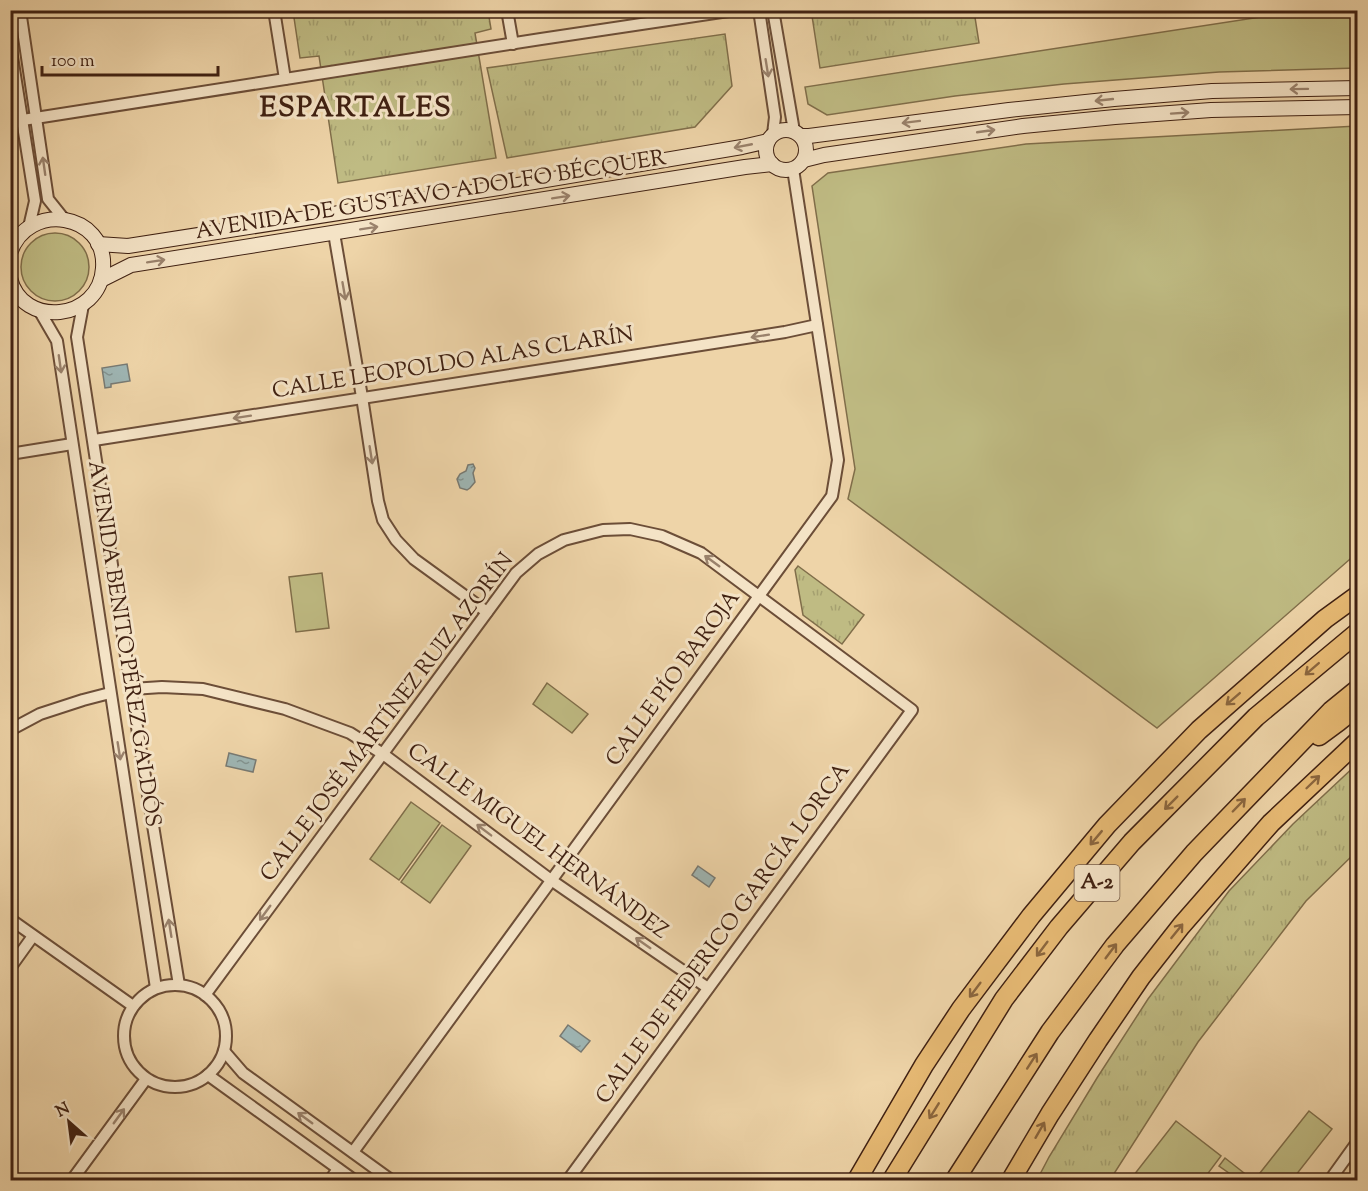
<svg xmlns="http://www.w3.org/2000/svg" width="1368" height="1191" font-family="'Sorts Mill Goudy',serif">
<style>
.grass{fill:url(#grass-tufts);stroke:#806e4a;stroke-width:1.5}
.garden{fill:#bfbb83;stroke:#806e4a;stroke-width:1.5}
.water{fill:url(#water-ripples);stroke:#787a73;stroke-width:1.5}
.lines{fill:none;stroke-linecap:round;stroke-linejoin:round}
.street-casing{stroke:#6c4e38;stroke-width:14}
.secondary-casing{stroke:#402112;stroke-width:16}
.highway-casing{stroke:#402112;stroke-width:21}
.street{stroke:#f4e3c6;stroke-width:10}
.secondary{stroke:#f4e3c6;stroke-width:14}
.highway{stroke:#e7ba74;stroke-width:18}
.oneway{stroke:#9a826c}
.oneway2{stroke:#8b663e}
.labels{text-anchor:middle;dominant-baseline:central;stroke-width:6;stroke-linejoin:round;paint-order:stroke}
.shield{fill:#f4e3c6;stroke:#765b48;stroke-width:1.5}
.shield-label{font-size:21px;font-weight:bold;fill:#402112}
.street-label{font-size:22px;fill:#402112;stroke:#f4e3c6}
.district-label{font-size:28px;font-weight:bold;letter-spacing:1.5px;fill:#402112;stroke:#f4e3c6}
</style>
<defs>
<pattern id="grass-tufts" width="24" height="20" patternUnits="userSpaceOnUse" patternTransform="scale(1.5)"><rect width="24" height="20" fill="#bfbb83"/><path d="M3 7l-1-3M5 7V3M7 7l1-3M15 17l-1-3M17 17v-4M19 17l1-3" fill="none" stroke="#a5a070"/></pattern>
<pattern id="water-ripples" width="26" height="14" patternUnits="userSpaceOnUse" patternTransform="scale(1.5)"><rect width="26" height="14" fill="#9eb5b3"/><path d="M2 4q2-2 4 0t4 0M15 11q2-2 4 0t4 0" fill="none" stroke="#829390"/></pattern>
</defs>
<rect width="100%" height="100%" fill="#eed4a8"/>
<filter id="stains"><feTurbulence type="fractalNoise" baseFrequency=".00333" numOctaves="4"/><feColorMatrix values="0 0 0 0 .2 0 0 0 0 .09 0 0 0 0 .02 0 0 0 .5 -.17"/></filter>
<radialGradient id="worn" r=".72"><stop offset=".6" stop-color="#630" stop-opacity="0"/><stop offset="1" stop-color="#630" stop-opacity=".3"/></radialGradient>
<g class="grass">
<polygon points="293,11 488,11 491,29 475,33 496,158 338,183 319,56 300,58"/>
<polygon points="844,11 974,11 979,43 820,68 812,16"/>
<polygon points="725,34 732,86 695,127 507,158 487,68"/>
<polygon points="798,566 864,615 842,644 803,615 795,570"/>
<polygon points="1357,764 1357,851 1306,901 1198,1042 1110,1180 1037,1180 1049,1157 1097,1078 1148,999 1229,891 1293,824"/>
<polygon points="1225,1158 1253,1180 1254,1180 1239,1180 1219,1166"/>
</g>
<g class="garden">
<polygon points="1299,11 1357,11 1357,68 1219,72 1064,84 955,96 827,115 808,104 805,87"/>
<polygon points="1357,126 1357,553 1157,728 848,499 855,469 812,186 828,173 1026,144"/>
<circle cx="55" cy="267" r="34"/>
<polygon points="322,573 329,628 296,632 289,577"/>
<polygon points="547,683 588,714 572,733 533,704"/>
<polygon points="411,802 440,823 399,880 370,859"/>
<polygon points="442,825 471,846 430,903 401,882"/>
<polygon points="1309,1111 1332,1129 1292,1180 1260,1180 1256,1178"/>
<polygon points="1176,1121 1221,1156 1203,1180 1130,1180"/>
</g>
<g class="water">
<polygon points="127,364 130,381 111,384 111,387 105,388 102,368"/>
<polygon points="473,464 475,468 473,473 475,482 470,488 467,490 460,488 457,479 460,474 466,471 468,465"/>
<polygon points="229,753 256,760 253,772 226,766"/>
<polygon points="698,866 715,878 709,887 692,875"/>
<polygon points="568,1025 590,1041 581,1052 560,1036"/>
</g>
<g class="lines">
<defs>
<g id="street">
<polyline points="20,10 48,199 64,219"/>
<polyline points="274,10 285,79"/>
<polyline points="507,10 513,44"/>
<polyline points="759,10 775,117 773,134"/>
<polyline points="773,10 794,131"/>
<polyline points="10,44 35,201 29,227"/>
<polyline points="10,122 541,39 735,10"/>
<polyline points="334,233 362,397 378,501 383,520 396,540 414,559 487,612"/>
<polyline points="83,305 77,337 136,721 179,985"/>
<polyline points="39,310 57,341 156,988"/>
<polyline points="94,440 785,332 817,325"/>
<polyline points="10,454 72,444"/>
<polyline points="132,689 162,687 203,689 285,709 350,733 383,754 551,880 708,988"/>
<polyline points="10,730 40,714 83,700 110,693"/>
<polyline points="10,919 133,1006"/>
<polyline points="10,968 33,936"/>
<circle cx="175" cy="1036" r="51"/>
<polyline points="205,995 516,573 538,554 564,540 603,530 630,529 662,536 701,553 912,710 568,1180"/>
<polyline points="224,1051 243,1073 391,1180"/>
<polyline points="208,1075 354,1180"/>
<polyline points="353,1152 832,496 838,460 793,169"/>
<polyline points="72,1180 146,1079"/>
<polyline points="330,1180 338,1169"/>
<polyline points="1330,1180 1358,1141"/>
</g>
<g id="secondary">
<circle cx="786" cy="150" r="20"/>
<polyline points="801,136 809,136 1009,110 1114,99 1212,91 1358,88"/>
<polyline points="804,160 824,155 1023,126 1115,117 1211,110 1358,107"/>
<polyline points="98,244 128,246 505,187 742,147 768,141"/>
<path d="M10 253C28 200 107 213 103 268 100 321 22 329 10 278"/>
<polyline points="101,280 131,265 745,167 772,164"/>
</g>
<g id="highway">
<polyline points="1319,736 1338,722 1358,706"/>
<polyline points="857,1180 924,1065 961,1009 1031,916 1107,825 1199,730 1325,619 1358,595"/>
<polyline points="892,1180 1004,999 1059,927 1132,842 1256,717 1358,632"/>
<polyline points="955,1180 1050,1032 1115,945 1194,853 1331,711 1358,689"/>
<polyline points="1011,1180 1050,1114 1098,1040 1141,977 1181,926 1271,823 1358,741"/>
</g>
</defs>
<use href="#street" class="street-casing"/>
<use href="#secondary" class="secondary-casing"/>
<use href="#highway" class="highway-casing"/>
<use href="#street" class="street"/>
<use href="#secondary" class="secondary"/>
<use href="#highway" class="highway"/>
</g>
<defs><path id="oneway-shaft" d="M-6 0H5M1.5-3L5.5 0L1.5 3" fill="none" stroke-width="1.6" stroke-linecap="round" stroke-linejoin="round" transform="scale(1.5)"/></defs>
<g class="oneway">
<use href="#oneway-shaft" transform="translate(767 68) rotate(81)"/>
<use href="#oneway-shaft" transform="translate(1299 89) rotate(179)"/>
<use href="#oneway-shaft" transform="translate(1104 100) rotate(174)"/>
<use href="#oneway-shaft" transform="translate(1180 113) rotate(-4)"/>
<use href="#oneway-shaft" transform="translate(911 122) rotate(173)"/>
<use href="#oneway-shaft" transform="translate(986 131) rotate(-8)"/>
<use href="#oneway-shaft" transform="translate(743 146) rotate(169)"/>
<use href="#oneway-shaft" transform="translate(44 166) rotate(-98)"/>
<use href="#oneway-shaft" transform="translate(561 197) rotate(-9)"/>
<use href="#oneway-shaft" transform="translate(369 228) rotate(-9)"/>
<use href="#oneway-shaft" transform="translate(156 261) rotate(-9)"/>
<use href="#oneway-shaft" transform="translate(344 291) rotate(80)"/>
<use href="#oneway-shaft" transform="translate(760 336) rotate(171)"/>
<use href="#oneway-shaft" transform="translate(60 364) rotate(82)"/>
<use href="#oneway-shaft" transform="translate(242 417) rotate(171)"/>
<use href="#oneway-shaft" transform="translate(371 455) rotate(81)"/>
<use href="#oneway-shaft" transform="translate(712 561) rotate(-144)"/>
<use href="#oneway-shaft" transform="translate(119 751) rotate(81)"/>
<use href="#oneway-shaft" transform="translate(484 830) rotate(-143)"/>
<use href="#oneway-shaft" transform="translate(265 913) rotate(126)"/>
<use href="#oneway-shaft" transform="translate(170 928) rotate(-99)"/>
<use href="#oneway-shaft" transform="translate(643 943) rotate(-145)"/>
<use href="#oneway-shaft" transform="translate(119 1116) rotate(-54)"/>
<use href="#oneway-shaft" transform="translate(305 1118) rotate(-144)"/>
</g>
<g class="oneway2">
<use href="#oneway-shaft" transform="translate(1312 669) rotate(139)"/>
<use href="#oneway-shaft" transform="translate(1233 699) rotate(139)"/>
<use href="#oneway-shaft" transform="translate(1313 782) rotate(-44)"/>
<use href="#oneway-shaft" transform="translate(1171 803) rotate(135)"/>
<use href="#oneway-shaft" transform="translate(1239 805) rotate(-46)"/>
<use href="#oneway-shaft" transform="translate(1096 838) rotate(130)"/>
<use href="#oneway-shaft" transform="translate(1177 931) rotate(-51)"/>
<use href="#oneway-shaft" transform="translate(1042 949) rotate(127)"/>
<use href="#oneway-shaft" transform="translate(1111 951) rotate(-53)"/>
<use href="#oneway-shaft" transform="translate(975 990) rotate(127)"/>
<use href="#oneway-shaft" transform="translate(1032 1061) rotate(-57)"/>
<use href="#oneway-shaft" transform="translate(934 1111) rotate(122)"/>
<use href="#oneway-shaft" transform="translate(1040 1130) rotate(-60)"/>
</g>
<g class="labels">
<rect class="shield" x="1074.5" y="865" width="45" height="36" rx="4.5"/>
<g class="shield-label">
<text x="1097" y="883">A-2</text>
</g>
<g class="street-label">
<text transform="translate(431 196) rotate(-9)">AVENIDA DE GUSTAVO ADOLFO BÉCQUER</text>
<text transform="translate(453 364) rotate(-9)">CALLE LEOPOLDO ALAS CLARÍN</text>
<text transform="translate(123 644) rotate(81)">AVENIDA BENITO PÉREZ GALDÓS</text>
<text transform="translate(674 679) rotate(-54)">CALLE PÍO BAROJA</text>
<text transform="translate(388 718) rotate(-53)">CALLE JOSÉ MARTÍNEZ RUIZ AZORÍN</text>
<text transform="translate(537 842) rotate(36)">CALLE MIGUEL HERNÁNDEZ</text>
<text transform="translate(724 934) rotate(-54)">CALLE DE FEDERICO GARCÍA LORCA</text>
</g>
<g class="district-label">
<text x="356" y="109">ESPARTALES</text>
</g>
</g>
<rect width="1368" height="1191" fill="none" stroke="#eed4a8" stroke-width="36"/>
<rect x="12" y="12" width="1344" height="1167" fill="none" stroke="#402112" stroke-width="3"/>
<rect x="18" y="18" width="1332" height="1155" fill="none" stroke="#402112" stroke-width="1.5"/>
<g transform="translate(69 1122) rotate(332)" stroke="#f4e3c6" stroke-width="4.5" paint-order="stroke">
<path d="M0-4.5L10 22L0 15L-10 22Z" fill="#402112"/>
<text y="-9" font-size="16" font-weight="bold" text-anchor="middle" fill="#402112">N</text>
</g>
<path d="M42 66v9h176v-9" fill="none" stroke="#402112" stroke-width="3"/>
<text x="51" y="66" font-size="18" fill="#402112" stroke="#f4e3c6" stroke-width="4.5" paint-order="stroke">100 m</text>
<rect width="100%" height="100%" filter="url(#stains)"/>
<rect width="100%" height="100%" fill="url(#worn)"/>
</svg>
